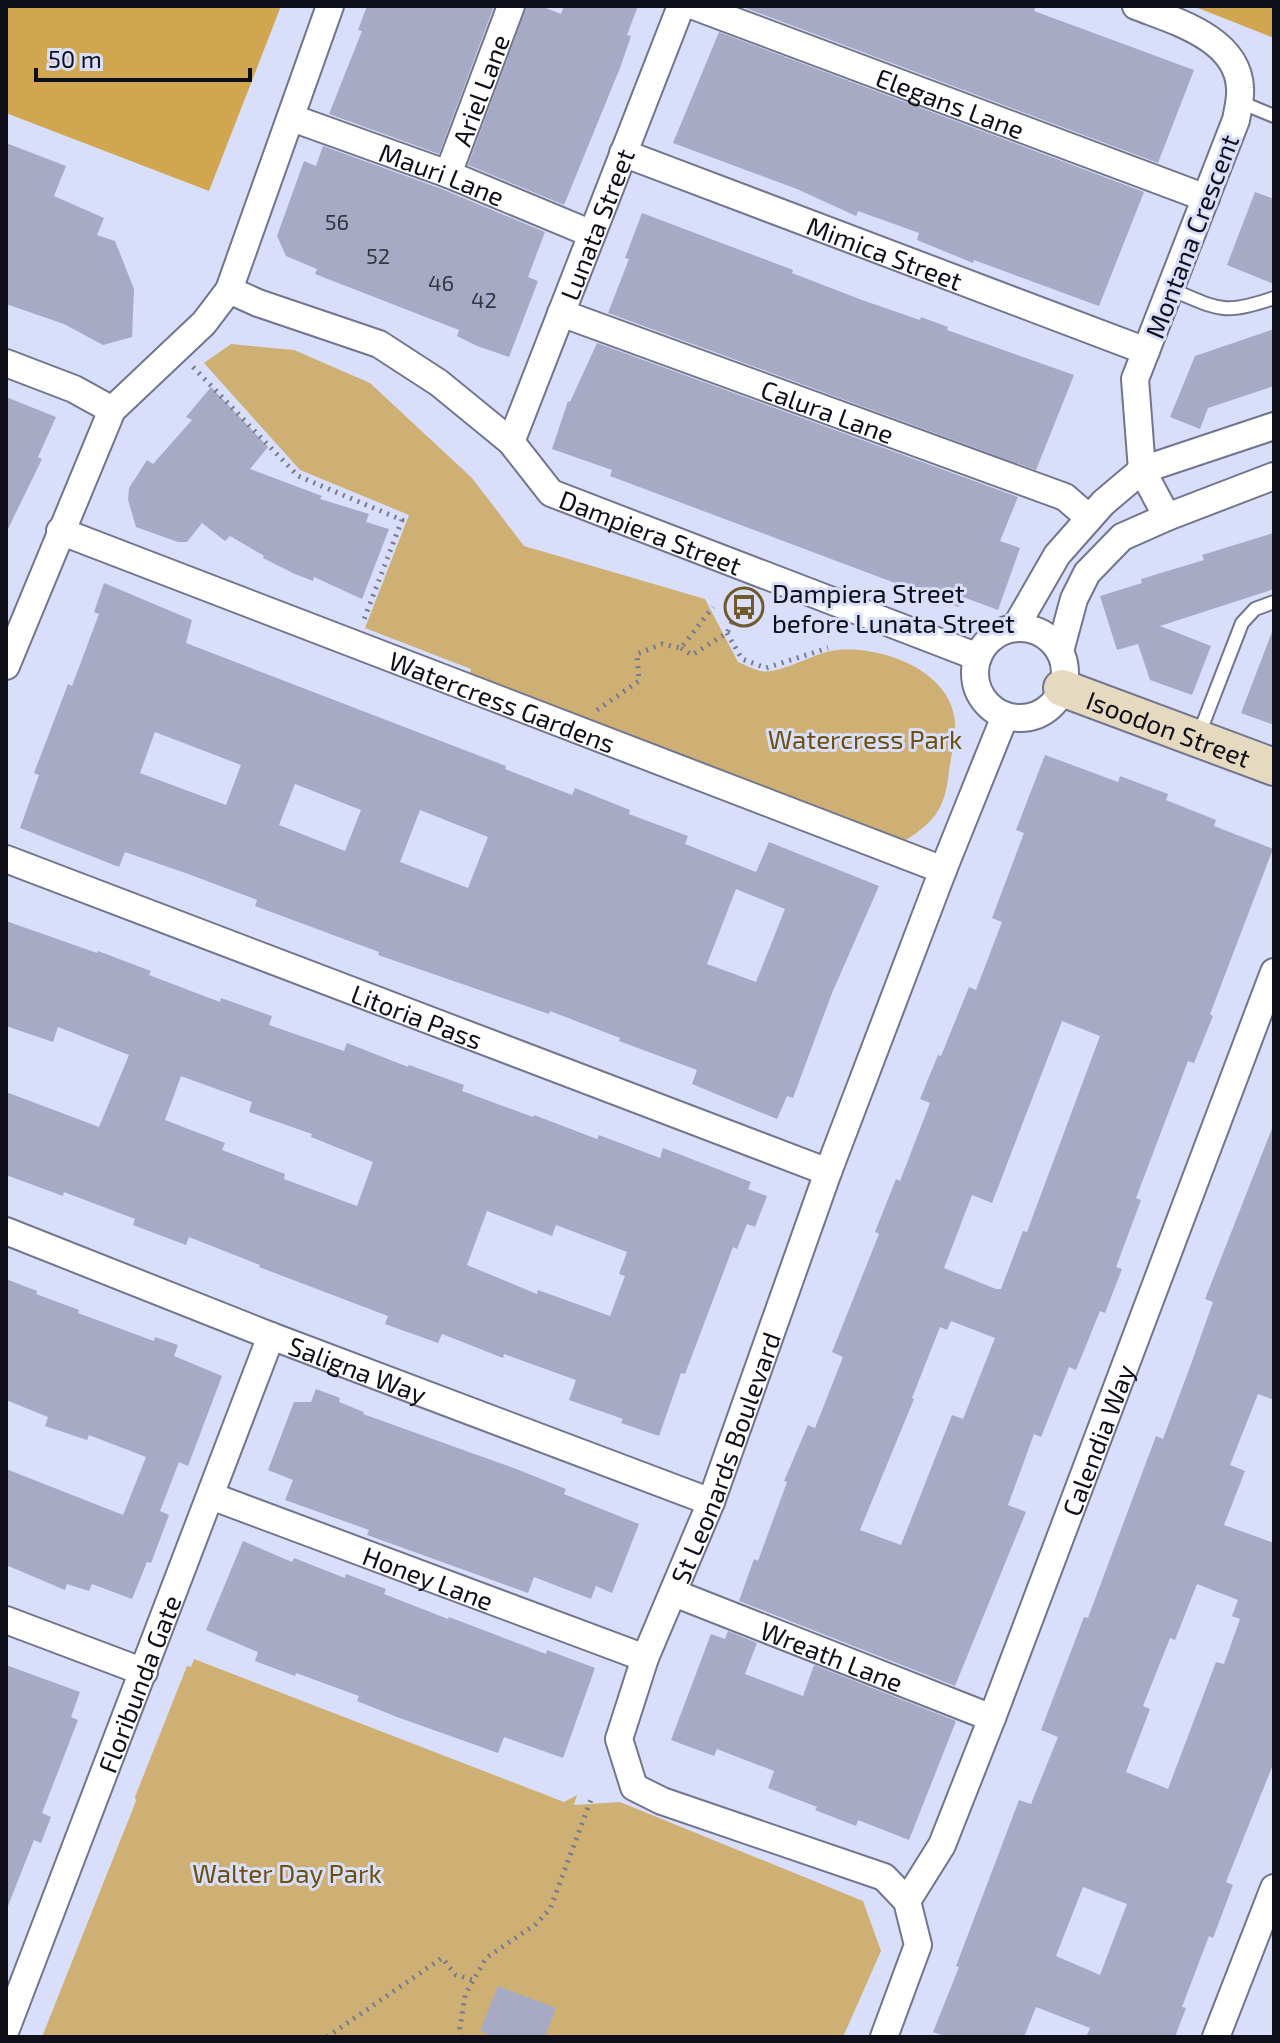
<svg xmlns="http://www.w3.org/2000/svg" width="1280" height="2043" font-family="'Exo 2',sans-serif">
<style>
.green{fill:#cfb074}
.forest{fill:#d0a651}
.building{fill:#a6aac5;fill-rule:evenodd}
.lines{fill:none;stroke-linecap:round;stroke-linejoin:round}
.lane-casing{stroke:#71758e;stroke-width:16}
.street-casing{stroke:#71758e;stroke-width:30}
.secondary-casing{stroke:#71758e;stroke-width:40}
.path{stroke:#777a8d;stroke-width:5;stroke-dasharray:2 6;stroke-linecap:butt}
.lane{stroke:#fff;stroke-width:12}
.street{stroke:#fff;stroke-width:26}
.secondary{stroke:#e5d9c0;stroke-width:36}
.labels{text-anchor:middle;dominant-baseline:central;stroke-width:6;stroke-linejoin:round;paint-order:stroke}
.number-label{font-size:22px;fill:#343643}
.street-label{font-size:26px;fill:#0e0f18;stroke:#d9defa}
.poi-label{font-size:26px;fill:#0e0f18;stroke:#d9defa;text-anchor:start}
.park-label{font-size:26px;fill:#6c500d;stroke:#d9defa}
</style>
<rect width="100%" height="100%" fill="#d9defa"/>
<g class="green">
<path d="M231 344 294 350 370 383 472 478 524 546 705 599 738 662C746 665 754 670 761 671 778 675 813 654 831 651 876 643 952 669 955 723 956 738 951 756 949 771 945 810 934 823 901 843L468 679 471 669 365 628 409 515 300 470 204 363Z"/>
<polygon points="194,1659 564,1802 577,1795 574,1805 620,1802 863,1901 881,1951 843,2037 42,2037 136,1801 135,1797 187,1666 191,1667"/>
</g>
<g class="forest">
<polygon points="6,6 281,6 209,191 6,113"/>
<polygon points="1193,6 1274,6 1274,38"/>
</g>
<g class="building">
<polygon points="367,6 494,6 439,154 329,114 362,31 358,30"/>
<polygon points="527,6 541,6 561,14 564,6 638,6 627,35 631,36 620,68 564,205 468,165"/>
<polygon points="740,6 1036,6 1034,11 1194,70 1158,163"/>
<polygon points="719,32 1144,192 1099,306 974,260 973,263 917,240 919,233 858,211 856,216 797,189 673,143"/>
<polygon points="6,143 66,166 54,196 104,218 97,235 115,241 134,289 132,337 103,345 64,324 6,304"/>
<polygon points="323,146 442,189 545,232 528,277 538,281 509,357 477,346 457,336 459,330 315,274 317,269 286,256 277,236 304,161 316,166"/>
<polygon points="1255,192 1274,199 1274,284 1227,265"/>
<polygon points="642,213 793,270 792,273 862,300 920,320 921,317 948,327 947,330 1074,375 1036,470 608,313 629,259 625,258"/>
<polygon points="1274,329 1274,386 1208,408 1200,429 1170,417 1195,356"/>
<polygon points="597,343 1018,497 1000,541 1020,548 998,610 963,597 959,607 610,476 612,470 552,449 568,401 570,402"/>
<polygon points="211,387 268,447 250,469 322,496 320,499 369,514 366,522 389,529 362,599 314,577 313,581 295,574 263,558 264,556 230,536 225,541 202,523 187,542 178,542 136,527 128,500 129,488 147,460 153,464 192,420 186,417"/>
<polygon points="6,397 56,417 38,457 42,459 6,533"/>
<polygon points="1274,533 1274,589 1160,626 1211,646 1192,695 1150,680 1138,644 1117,650 1100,596 1142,583 1141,579 1204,560 1202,555"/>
<path d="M104 583 192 620 186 643 506 766 505 769 572 795 575 788 630 810 629 814 688 836 685 844 756 872 769 842 879 886 832 993 793 1098 787 1096 777 1119 692 1084 697 1070 619 1041 620 1038 550 1011 549 1014 378 955 379 952 255 906 257 900 191 875 125 852 119 867 20 828 39 775 34 773 68 684 72 686 99 614 94 612ZM155 732 241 765 226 805 140 773ZM295 784 361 810 345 851 279 825ZM420 810 488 837 468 888 400 862ZM736 889 785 909 756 982 707 964Z"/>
<polygon points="1272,632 1274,632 1274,725 1241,713"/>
<path d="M1045 755 1118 782 1120 776 1168 794 1166 800 1216 820 1214 826 1273 849 1210 1014 1213 1016 1194 1063 1188 1061 1136 1198 1141 1200 1116 1267 1122 1269 1105 1313 1100 1311 1076 1370 1069 1367 1041 1437 1034 1434 1008 1505 1026 1512 955 1686 739 1601 754 1559 758 1561 787 1482 784 1481 808 1425 815 1428 843 1357 832 1352 879 1234 875 1232 896 1179 900 1181 930 1103 920 1099 938 1055 941 1056 969 987 976 990 1002 922 992 918 1024 833 1016 830ZM1062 1021 1100 1036 1027 1232 1023 1231 1001 1289H996L944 1268 972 1195 992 1203ZM951 1321 995 1338 963 1419 952 1415 901 1545 860 1530 914 1399 912 1398 940 1327 947 1330Z"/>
<path d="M6 921 97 953 98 951 151 971 149 975 220 1002 221 998 272 1016 269 1025 344 1051 347 1043 408 1067 409 1065 464 1085 462 1091 533 1117 534 1115 597 1139 599 1135 660 1158 663 1148 751 1182 748 1189 767 1196 755 1227 747 1224 737 1249 733 1247 685 1374 681 1373 659 1436 621 1423 623 1419 569 1400 576 1380 504 1354 503 1358 442 1334 438 1343 385 1324 388 1316 259 1267 260 1265 189 1237 186 1245 133 1225 135 1219 64 1192 63 1196 6 1175V1092L99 1127 129 1055 58 1027 53 1042 6 1026ZM181 1076 252 1102 249 1112 312 1134 311 1137 373 1162 357 1206 284 1179 285 1174 222 1150 225 1143 165 1120ZM487 1211 552 1236 556 1225 627 1252 619 1274 625 1276 610 1316 538 1290 537 1294 467 1265Z"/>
<path d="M1273 1126 1274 1400 1258 1394 1230 1465 1245 1471 1224 1525 1274 1543V1762L1226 1882 1233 1885 1213 1938 1209 1936 1182 2007 1186 2008 1175 2037H1086L1090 2028 1036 2007 1024 2037H947L933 2032 959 1967 956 1966 1019 1800 1031 1804 1058 1737 1041 1730 1084 1617 1088 1618 1156 1436 1163 1439 1190 1367 1213 1302 1205 1299ZM1197 1584 1238 1600 1232 1616 1240 1619 1224 1664 1216 1662 1168 1789 1126 1772 1150 1709 1143 1706 1170 1638 1175 1640ZM1083 1887 1127 1904 1100 1975 1056 1956Z"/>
<polygon points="6,1279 37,1291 36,1294 79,1310 78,1313 132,1333 154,1341 155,1337 178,1345 174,1356 222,1376 188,1466 179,1462 160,1511 169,1515 151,1563 147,1562 132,1599 92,1584 89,1591 67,1584 65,1590 6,1565 6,1469 123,1515 146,1457 89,1435 87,1440 45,1426 48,1417 6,1400"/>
<polygon points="316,1389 340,1398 339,1402 364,1412 363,1414 519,1470 566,1489 564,1494 639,1524 612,1593 596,1586 591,1599 534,1577 528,1593 367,1535 369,1530 285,1500 293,1480 268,1470 294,1402 311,1402"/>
<polygon points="243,1541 292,1562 294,1558 345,1578 346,1574 386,1589 384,1594 448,1619 449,1617 546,1654 547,1650 595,1668 563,1758 504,1737 498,1753 397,1717 357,1701 359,1696 296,1673 295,1676 255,1661 258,1652 206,1630"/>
<polygon points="728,1631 757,1643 745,1674 803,1696 814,1665 956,1721 909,1840 858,1820 856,1826 815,1810 817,1807 768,1788 774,1771 717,1749 714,1756 671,1740 711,1634 725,1639"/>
<polygon points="6,1665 80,1692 71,1717 78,1720 42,1813 51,1817 41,1843 34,1840 8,1906"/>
<polygon points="498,1986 556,2008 545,2037 495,2037 480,2031"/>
</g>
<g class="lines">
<defs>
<g id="lane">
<polyline points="1240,102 1274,116"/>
<path d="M1170 289C1219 309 1222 316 1274 298"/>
<polyline points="1199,734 1242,623 1255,609 1274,602"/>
</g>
<g id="street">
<path id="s1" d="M694 6 1206 198"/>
<path d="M1136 6C1174 21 1238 38 1240 88 1241 98 1238 109 1236 120L1135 379 1142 470 1167 517"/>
<path id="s2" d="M292 118 448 174 592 234"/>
<path id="s3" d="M623 153 1146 351"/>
<path id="s4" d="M448 174 511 6"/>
<path id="s5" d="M229 290 258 303 379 344 439 383 511 442 551 493 978 657"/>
<path id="s6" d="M561 313 1065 497 1089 518"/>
<polyline points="6,363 74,389 112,410"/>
<path id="s7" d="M511 442 681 6"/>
<path id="s8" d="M60 531 943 870"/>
<circle cx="1020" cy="673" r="45"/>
<polyline points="1015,628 1057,555 1103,503 1142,470 1274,426"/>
<polyline points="1060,651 1074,599 1087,573 1122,537 1167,517 1274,476"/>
<polyline points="6,666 112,410 204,323 229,290 330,6"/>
<path id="s9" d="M6 859 828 1172"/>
<path id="s10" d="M6 1231 271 1336 711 1502"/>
<path id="s11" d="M211 1496 645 1658"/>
<path id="s12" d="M674 1593 992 1718"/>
<polyline points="6,1620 144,1672"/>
<path id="s13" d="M907 1901 942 1845 992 1718 1274 972"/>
<path id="s14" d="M6 2029 271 1336"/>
<path id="s15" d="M884 2037 918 1945 907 1901 884 1877 662 1801 634 1787 619 1739 645 1658 711 1502 828 1172 943 870 1005 716"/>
<polyline points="1216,2037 1274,1888"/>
</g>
<g id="secondary">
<path id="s16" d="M1062 688 1274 767"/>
</g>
</defs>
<use href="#lane" class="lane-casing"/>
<use href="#street" class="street-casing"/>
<use href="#secondary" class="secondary-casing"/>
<g class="path">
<polyline points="193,367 298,476 402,520 363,622"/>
<polyline points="727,633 742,659 766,668 828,648"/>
<polyline points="681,648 692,655 727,633 735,615"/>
<polyline points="597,710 639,681 637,654 662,644 681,648 713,607"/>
<polyline points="327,2037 442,1958 456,1975 473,1980"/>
<polyline points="462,2037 460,2028 465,1995 486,1958 536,1924 550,1909 592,1797"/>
</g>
<use href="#lane" class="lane"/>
<use href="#street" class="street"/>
<use href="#secondary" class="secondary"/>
</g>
<defs>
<symbol id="bus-ring" viewBox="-11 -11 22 22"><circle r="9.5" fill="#d9defa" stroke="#715a2a" stroke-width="1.5"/><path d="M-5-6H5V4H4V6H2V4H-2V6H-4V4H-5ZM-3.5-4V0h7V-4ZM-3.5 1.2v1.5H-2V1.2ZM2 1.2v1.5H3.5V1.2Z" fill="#715a2a"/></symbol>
</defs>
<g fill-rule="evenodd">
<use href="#bus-ring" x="722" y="585" width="44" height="44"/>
</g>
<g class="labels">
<g class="number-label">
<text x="337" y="221">56</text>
<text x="378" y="255">52</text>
<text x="441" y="282">46</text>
<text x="484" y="299">42</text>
</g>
<g class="street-label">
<text stroke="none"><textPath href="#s4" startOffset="90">Ariel Lane</textPath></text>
<text stroke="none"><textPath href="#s1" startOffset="274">Elegans Lane</textPath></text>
<text stroke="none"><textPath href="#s2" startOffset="160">Mauri Lane</textPath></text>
<text stroke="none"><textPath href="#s7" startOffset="234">Lunata Street</textPath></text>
<text transform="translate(1191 236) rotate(-69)">Montana Crescent</text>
<text stroke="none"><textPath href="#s3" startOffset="280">Mimica Street</textPath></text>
<text stroke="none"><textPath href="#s6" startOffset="284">Calura Lane</textPath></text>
<text stroke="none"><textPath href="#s5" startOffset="496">Dampiera Street</textPath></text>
<text stroke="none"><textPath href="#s8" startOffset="474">Watercress Gardens</textPath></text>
<text stroke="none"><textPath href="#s16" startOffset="114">Isoodon Street</textPath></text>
<text stroke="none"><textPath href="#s9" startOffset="440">Litoria Pass</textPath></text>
<text stroke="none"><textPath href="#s10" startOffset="378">Saligna Way</textPath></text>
<text stroke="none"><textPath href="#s13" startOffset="500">Calendia Way</textPath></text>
<text stroke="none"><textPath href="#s15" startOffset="794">St Leonards Boulevard</textPath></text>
<text stroke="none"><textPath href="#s11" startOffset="232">Honey Lane</textPath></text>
<text stroke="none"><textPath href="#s12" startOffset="170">Wreath Lane</textPath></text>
<text stroke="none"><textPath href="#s14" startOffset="370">Floribunda Gate</textPath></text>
</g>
<g class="poi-label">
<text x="772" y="592">Dampiera Street<tspan x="772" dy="30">before Lunata Street</tspan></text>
</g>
<g class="park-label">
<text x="865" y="738">Watercress Park</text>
<text x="287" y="1872">Walter Day Park</text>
</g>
</g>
<rect width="1280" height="2043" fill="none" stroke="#0e0f18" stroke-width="16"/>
<path d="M36 68v12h214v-12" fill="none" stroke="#0e0f18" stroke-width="4"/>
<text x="48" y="68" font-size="24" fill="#0e0f18" stroke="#d9defa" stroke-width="6" paint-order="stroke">50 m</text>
</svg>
